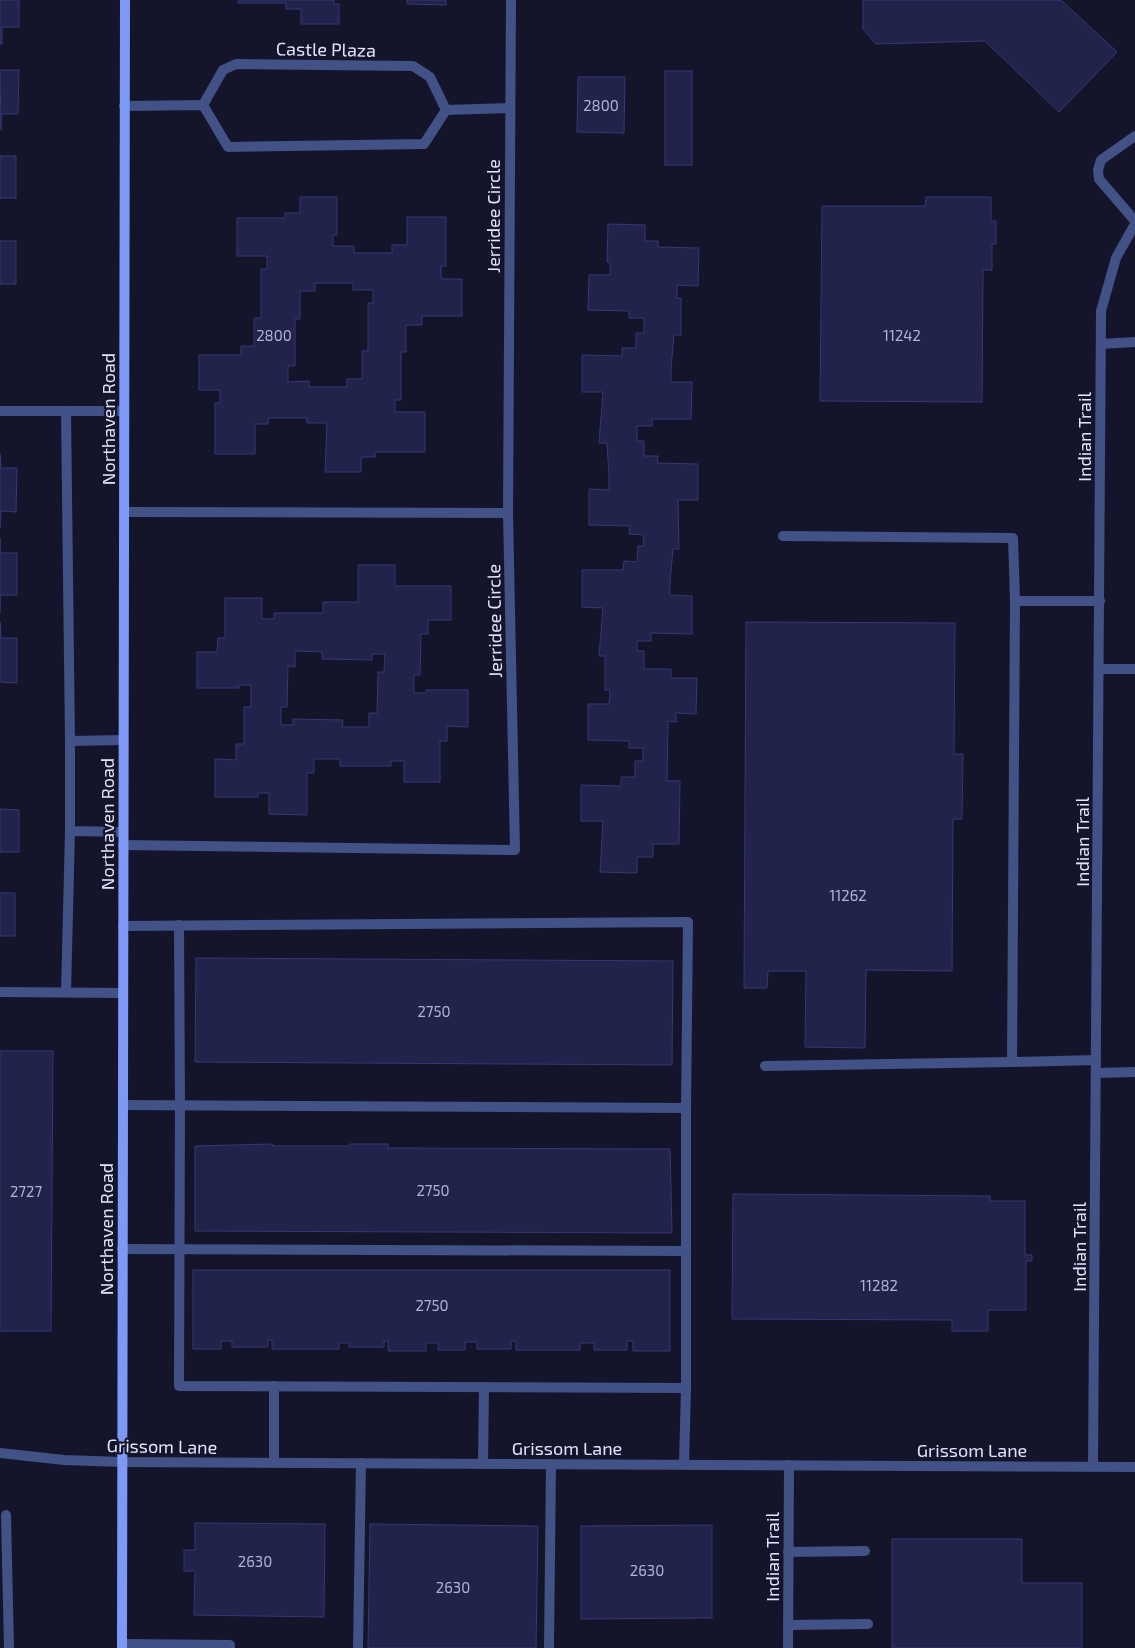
<svg xmlns="http://www.w3.org/2000/svg" width="1135" height="1648" font-family="'Exo 2',sans-serif">
<style>
.building{fill:#21234a;stroke:#353874;fill-rule:evenodd}
.lines{fill:none;stroke-linecap:round;stroke-linejoin:round}
.lane{stroke:#425186;stroke-width:10}
.street{stroke:#425186;stroke-width:10}
.secondary{stroke:#7e99f5;stroke-width:10}
.labels{text-anchor:middle;dominant-baseline:central;stroke-width:4.5;stroke-linejoin:round;paint-order:stroke}
.number-label{font-size:15px;fill:#b0b4d0}
.street-label{font-size:18px;fill:#e0e4fd;stroke:#14152b}
</style>
<rect width="100%" height="100%" fill="#14152b"/>
<g class="building">
<polygon points="0,0 19,0 19,27 2,27 2,44 0,44"/>
<polygon points="238,0 334,0 334,4 339,4 339,24 301,24 301,9 286,9 286,3 238,3"/>
<polygon points="407,0 446,0 446,5 407,4"/>
<polygon points="863,0 1061,0 1117,52 1059,112 985,41 876,44 863,29"/>
<polygon points="0,70 19,70 18,114 1,114 1,130"/>
<rect x="665" y="71" width="27" height="94"/>
<polygon points="578,77 625,77 624,133 577,132"/>
<rect x="0" y="156" width="16" height="42"/>
<path d="M300 197H337V235H333V246H354V253H392V245H407V217H446V266H441V279H462V316H422V325H406V352H401V400H395V412H425V452H375V457H361V472H325L327 423H307V418H268V424H255V454H215V403H220V390H199V355H241V346H254V318H261V269H267V256H237V218H285V213H300ZM315 283H353V290H373V303H368V351H362V379H347V387H309V381L288 382V366H295V319H300V291H315Z"/>
<polygon points="926,197 991,197 991,221 996,221 996,244 992,244 992,270 983,270 982,402 820,401 822,206 925,206"/>
<polygon points="608,224 645,225 645,241 658,241 658,247 699,248 698,286 677,285 677,298 681,298 681,335 674,335 671,369 671,382 692,382 691,419 652,419 652,426 637,426 637,441 644,441 644,456 658,456 657,463 698,464 698,500 678,500 679,549 673,549 670,582 670,595 692,596 692,634 651,633 651,641 637,641 637,651 644,651 644,669 671,669 671,678 697,678 696,714 676,713 676,722 668,721 667,781 680,781 679,844 653,844 653,857 637,857 637,873 600,872 603,821 581,821 581,785 621,786 621,777 635,777 635,761 643,761 643,748 629,748 629,741 588,740 588,704 609,704 610,690 605,690 605,656 599,656 603,608 582,607 582,570 623,570 624,561 637,562 638,546 643,546 644,535 629,534 630,526 589,525 589,489 609,490 609,476 607,443 599,443 603,392 582,392 582,355 622,356 622,348 636,348 636,333 644,333 644,318 629,318 629,311 588,310 589,275 610,275 610,262 607,262"/>
<rect x="0" y="241" width="16" height="43"/>
<polygon points="0,453 1,468 17,468 16,512 1,511 0,528"/>
<polygon points="0,538 0,553 17,553 17,595 0,595 0,613"/>
<path d="M358 565H395V586H451V620H428V634H421L420 675H414V693H426V690H468V727L447 726V741H440V782H404V761H391V766H340V759H314V773H307V815L269 814V793H258V797H215V759L236 760V744H244V707H251V685H239V688H197V652H217L218 638H225V598H262V619H274V613H323V602H358ZM295 651 322 652V659L372 660V654H385L384 672H378L377 713H369V727H342L343 720 293 719V725H281V707H287L288 666 295 667Z"/>
<polygon points="0,622 1,638 17,638 17,683 0,682"/>
<polygon points="746,622 955,623 954,754 963,754 962,819 953,819 952,971 866,970 865,1048 805,1047 806,971 768,971 767,988 744,988"/>
<polygon points="0,809 19,810 19,852 0,852"/>
<rect x="0" y="893" width="15" height="43"/>
<polygon points="196,958 673,961 672,1065 195,1062"/>
<polygon points="0,1051 53,1051 51,1331 0,1331"/>
<polygon points="272,1144 273,1146 350,1146 350,1144 388,1144 388,1148 670,1149 672,1233 195,1231 195,1146"/>
<polygon points="733,1194 990,1196 990,1201 1025,1201 1025,1255 1032,1255 1032,1261 1026,1261 1026,1310 988,1310 988,1331 952,1331 952,1320 732,1319"/>
<polygon points="193,1270 670,1270 670,1351 633,1351 633,1341 627,1341 627,1350 594,1350 594,1343 580,1343 580,1350 516,1350 516,1341 511,1341 511,1349 477,1349 477,1342 465,1342 465,1350 438,1350 438,1343 426,1343 426,1351 388,1351 388,1341 384,1341 384,1347 349,1347 349,1343 339,1343 339,1349 272,1349 272,1340 268,1340 268,1347 232,1347 232,1341 221,1341 221,1349 193,1349"/>
<polygon points="195,1523 325,1524 324,1617 194,1615 195,1571 184,1571 184,1550 195,1550"/>
<polygon points="370,1524 538,1526 536,1648 368,1648"/>
<polygon points="712,1525 712,1618 581,1619 581,1526"/>
<polygon points="892,1539 1022,1539 1022,1583 1082,1583 1082,1648 892,1648"/>
</g>
<g class="lines">
<g class="lane">
<polyline points="203,105 223,70 236,64 413,66 430,77 446,110"/>
<polyline points="124,106 203,105 228,147 424,144 446,110 510,108"/>
<polyline points="1135,136 1101,160 1098,170 1099,179 1135,221"/>
<polyline points="1101,344 1135,342"/>
<polyline points="0,411 124,411"/>
<polyline points="66,411 70,741 123,740"/>
<polyline points="124,512 508,513"/>
<polyline points="783,536 1013,538 1015,601"/>
<polyline points="1099,669 1135,669"/>
<polyline points="70,741 70,831 123,832"/>
<polyline points="123,845 515,850 508,513 511,0"/>
<polyline points="179,925 180,1106 179,1386 686,1388 686,1251"/>
<polyline points="123,926 688,922 686,1108 123,1105"/>
<polyline points="0,992 123,993"/>
<polyline points="66,992 70,831"/>
<polyline points="1096,1060 1012,1062 1015,601 1100,601"/>
<polyline points="765,1066 1012,1062"/>
<polyline points="1096,1073 1135,1072"/>
<polyline points="122,1249 686,1251 686,1108"/>
<polyline points="274,1386 274,1463"/>
<polyline points="483,1464 484,1387"/>
<polyline points="684,1464 686,1388"/>
<polyline points="6,1515 9,1648"/>
<polyline points="788,1552 865,1551"/>
<polyline points="788,1625 868,1624"/>
<polyline points="122,1644 230,1645 230,1648"/>
<polyline points="358,1648 361,1463"/>
<polyline points="549,1648 551,1464"/>
</g>
<g class="street">
<polyline points="0,1453 64,1460 122,1462 1135,1467"/>
<polyline points="1093,1466 1101,311 1116,258 1135,224"/>
<polyline points="788,1648 789,1465"/>
</g>
<polyline class="secondary" points="122,1648 125,0"/>
</g>
<g class="labels">
<g class="number-label">
<text x="601" y="105">2800</text>
<text x="274" y="335">2800</text>
<text x="902" y="335">11242</text>
<text x="848" y="895">11262</text>
<text x="434" y="1011">2750</text>
<text x="433" y="1190">2750</text>
<text x="26" y="1191">2727</text>
<text x="879" y="1285">11282</text>
<text x="432" y="1305">2750</text>
<text x="255" y="1561">2630</text>
<text x="647" y="1570">2630</text>
<text x="453" y="1587">2630</text>
</g>
<g class="street-label">
<text transform="translate(326 49) rotate(1)">Castle Plaza</text>
<text transform="translate(493 216) rotate(-90)">Jerridee Circle</text>
<text transform="translate(108 419) rotate(-90)">Northaven Road</text>
<text transform="translate(1084 437) rotate(-90)">Indian Trail</text>
<text transform="translate(494 621) rotate(-91)">Jerridee Circle</text>
<text transform="translate(107 824) rotate(-90)">Northaven Road</text>
<text transform="translate(1082 842) rotate(-90)">Indian Trail</text>
<text transform="translate(106 1229) rotate(-90)">Northaven Road</text>
<text transform="translate(1079 1247) rotate(-90)">Indian Trail</text>
<text transform="translate(162 1446) rotate(1)">Grissom Lane</text>
<text x="567" y="1448">Grissom Lane</text>
<text x="972" y="1450">Grissom Lane</text>
<text transform="translate(772 1557) rotate(-90)">Indian Trail</text>
</g>
</g>
</svg>
